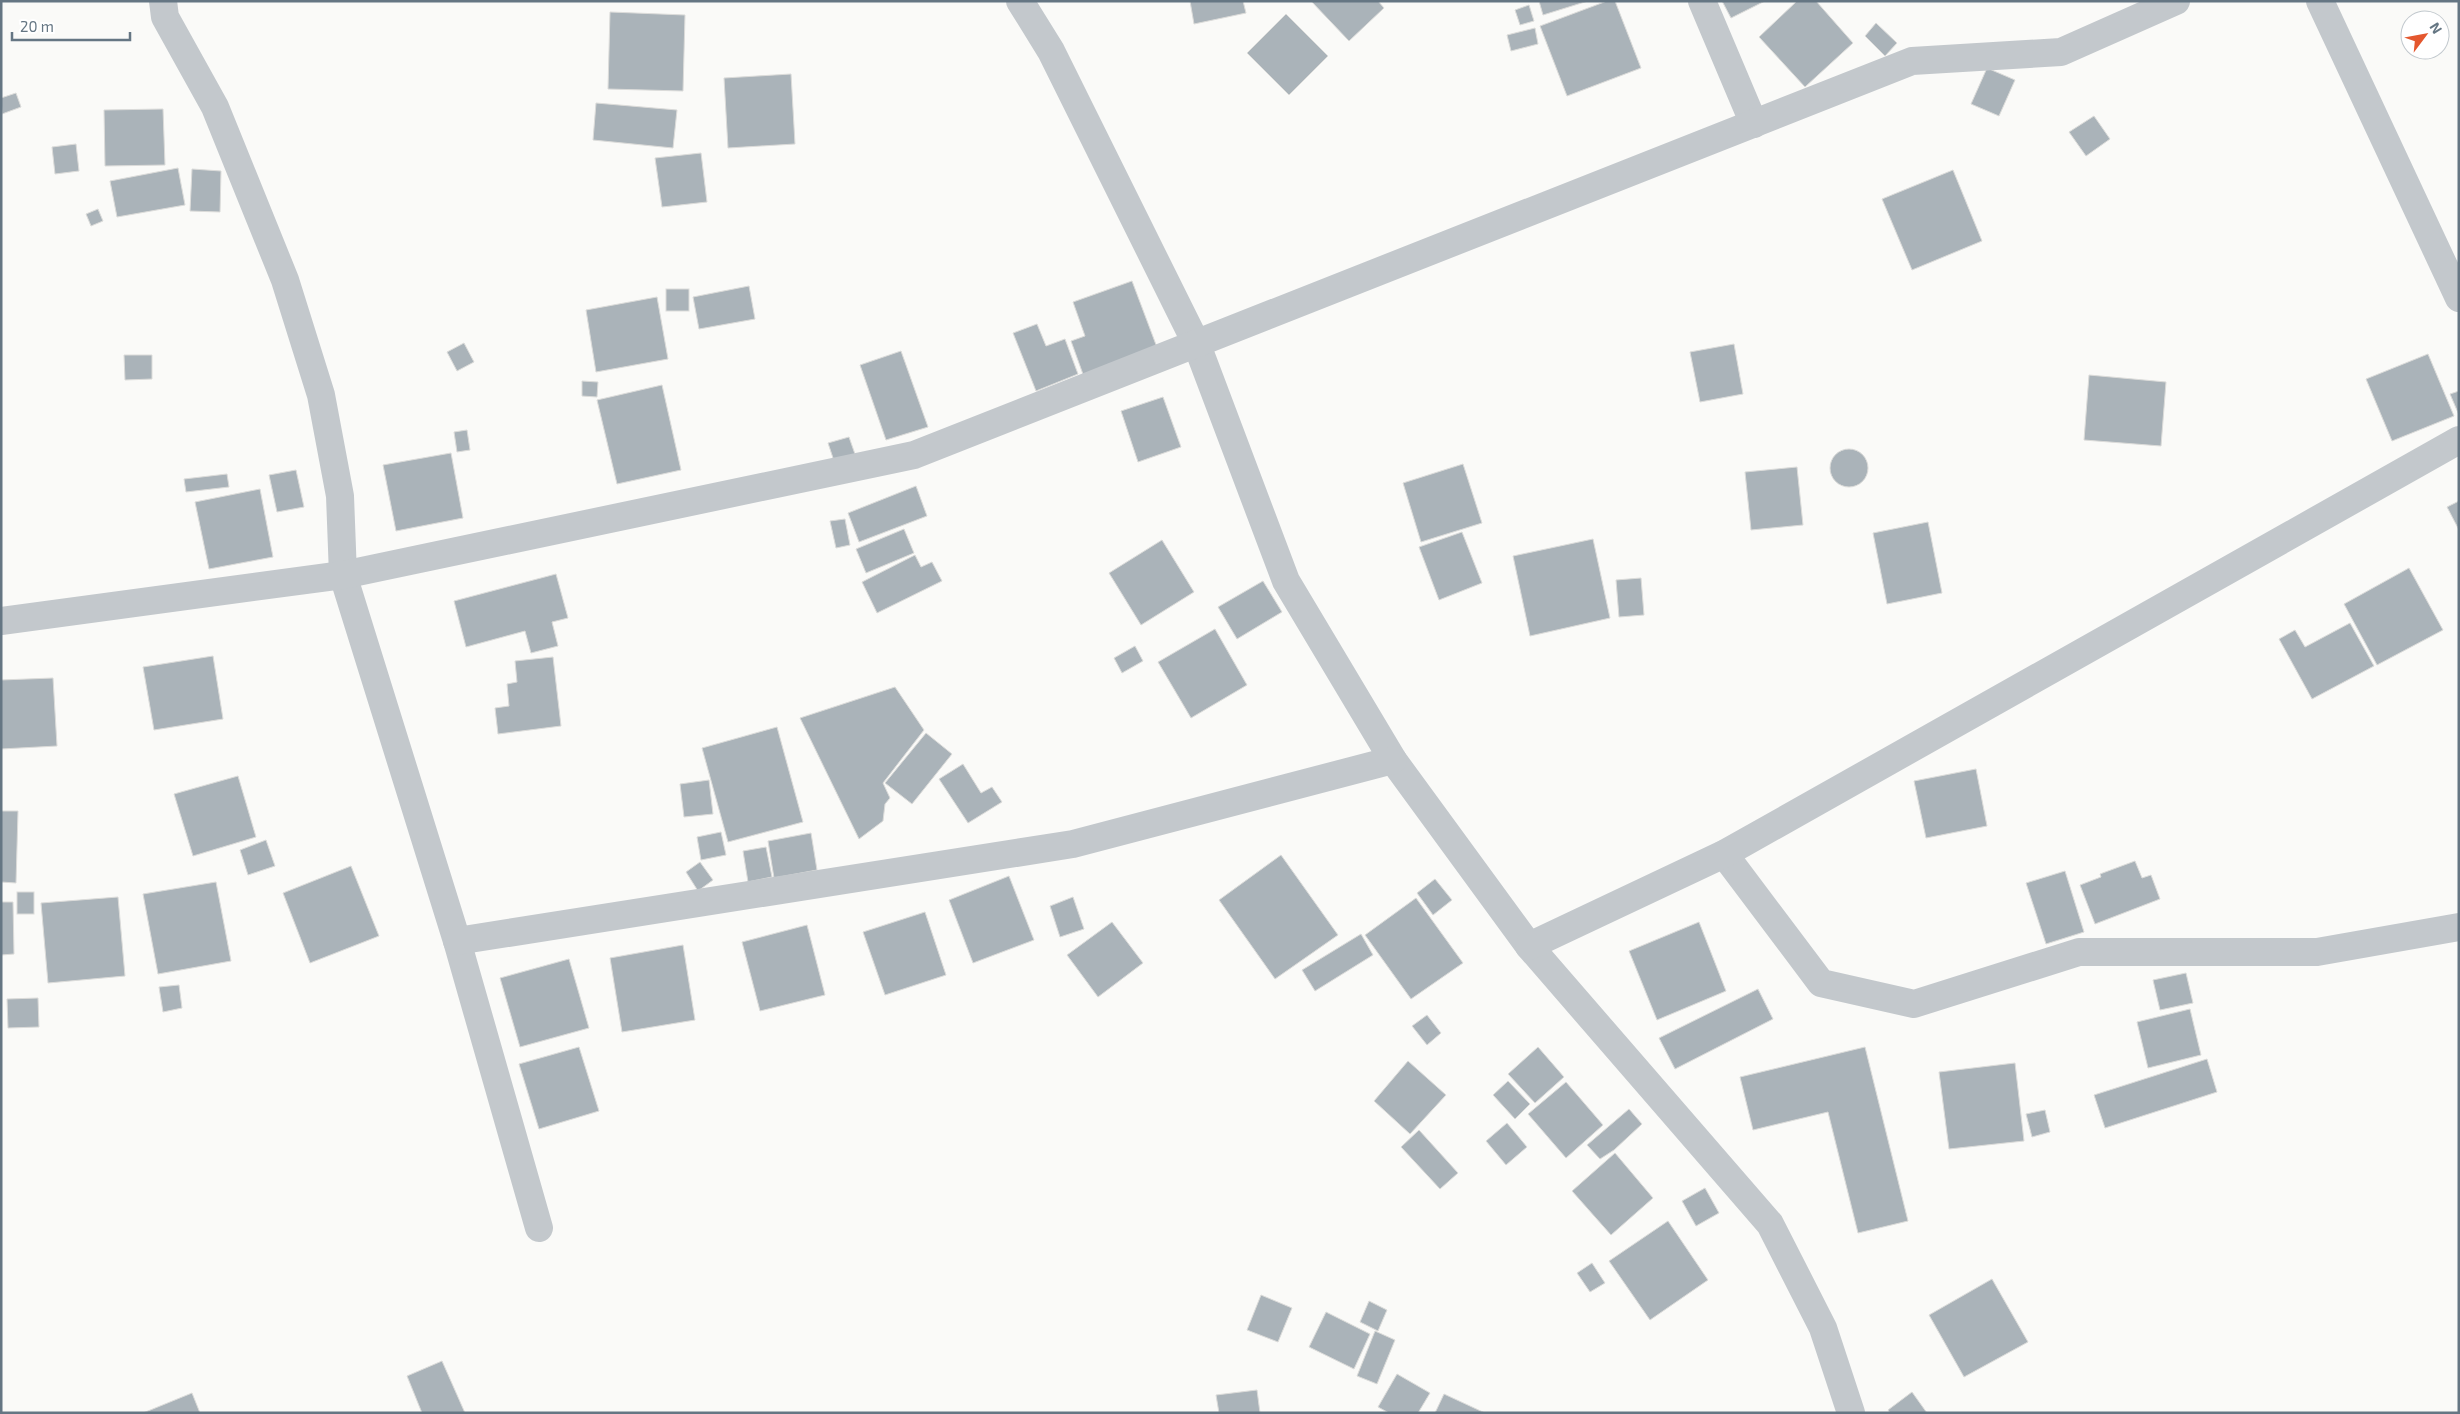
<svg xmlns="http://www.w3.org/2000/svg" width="2460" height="1414" font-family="'Exo 2',sans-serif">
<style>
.building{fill:#aab3b9;stroke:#dcdcda}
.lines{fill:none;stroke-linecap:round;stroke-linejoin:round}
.street{stroke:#c3c8cc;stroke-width:28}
</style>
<rect width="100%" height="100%" fill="#fafaf8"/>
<g class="building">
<polygon points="1190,1 1243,1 1246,13 1194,24"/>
<polygon points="1311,1 1378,1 1384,8 1349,41"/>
<polygon points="1539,1 1588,1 1543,15"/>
<polygon points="1607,1 1615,1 1641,68 1567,96 1540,26"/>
<polygon points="1722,1 1765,1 1731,18"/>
<polygon points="1797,1 1816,1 1853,43 1805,87 1759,37"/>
<polygon points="1529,5 1534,21 1520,25 1515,10"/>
<polygon points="610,12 685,15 683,91 608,89"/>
<polygon points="1286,14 1328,56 1289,95 1247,53"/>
<polygon points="1876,23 1897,43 1885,56 1865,36"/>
<polygon points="1535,28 1538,44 1511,51 1507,35"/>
<polygon points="1987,68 2015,80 1999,116 1971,104"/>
<polygon points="791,74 795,144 728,148 724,78"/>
<polygon points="16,93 21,107 2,114 1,98"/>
<polygon points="596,103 677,110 673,148 593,140"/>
<polygon points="163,109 165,165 105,166 104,110"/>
<polygon points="2094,116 2110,139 2086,156 2069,132"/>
<polygon points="76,144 79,171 55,174 52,147"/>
<polygon points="701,153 707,202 662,207 655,158"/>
<polygon points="178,168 185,205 117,217 110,181"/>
<polygon points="192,169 221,171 220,212 190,211"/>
<polygon points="1953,170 1982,241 1912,270 1882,199"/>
<polygon points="98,209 103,221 91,226 86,214"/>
<polygon points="1132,281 1158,350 1084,377 1071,341 1085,336 1073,302"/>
<polygon points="749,286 755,319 699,329 693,297"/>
<rect x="666" y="289" width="23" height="22"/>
<polygon points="657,297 668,359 596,372 586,310"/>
<polygon points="1037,324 1046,346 1065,339 1078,374 1036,391 1013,333"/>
<polygon points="464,343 474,362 457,371 447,352"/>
<polygon points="1734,344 1743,394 1700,402 1690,352"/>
<polygon points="901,351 928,427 886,440 860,365"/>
<polygon points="2428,354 2454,416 2392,441 2366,379"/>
<polygon points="124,355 152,355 152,379 125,380"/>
<polygon points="2089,375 2166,382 2161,446 2084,440"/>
<polygon points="582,381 598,382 597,397 582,396"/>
<polygon points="662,385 681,470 617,484 597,400"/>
<polygon points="2459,391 2459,415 2450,394"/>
<polygon points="1163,397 1181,447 1138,462 1121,411"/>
<polygon points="467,430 470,450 457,452 454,432"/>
<polygon points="849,437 856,457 835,464 828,443"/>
<circle cx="1849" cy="468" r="19"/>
<polygon points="451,453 463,518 396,531 383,465"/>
<polygon points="1463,464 1482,523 1421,542 1403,483"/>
<polygon points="1797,467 1803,525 1751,530 1745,472"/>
<polygon points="296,470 304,507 277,512 269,475"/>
<polygon points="227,474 229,487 186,492 184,479"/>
<polygon points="916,486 927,516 859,542 848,513"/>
<polygon points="260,489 273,557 209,569 195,502"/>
<polygon points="2459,501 2459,530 2447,507"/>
<polygon points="845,519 850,545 836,548 830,521"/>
<polygon points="1928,522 1942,593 1887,604 1873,533"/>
<polygon points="904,529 914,553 866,573 856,549"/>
<polygon points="1462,532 1482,583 1439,600 1419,547"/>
<polygon points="1593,539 1610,618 1530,636 1513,556"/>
<polygon points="1162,540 1194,592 1141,625 1109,573"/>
<polygon points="915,555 921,567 932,562 942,581 877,613 862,582"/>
<polygon points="2409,568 2443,630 2377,665 2344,604"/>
<polygon points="556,574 568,618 552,622 558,646 531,653 525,631 466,647 454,601"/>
<polygon points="1641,578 1644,615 1619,617 1616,580"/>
<polygon points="1263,581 1282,612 1237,639 1218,607"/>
<polygon points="2350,623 2374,666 2312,699 2279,639 2295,630 2305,647"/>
<polygon points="1215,629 1247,685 1191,718 1158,662"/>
<polygon points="1135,646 1143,661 1122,673 1114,658"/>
<polygon points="213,656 223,719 154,730 143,667"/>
<polygon points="553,657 561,726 498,734 495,708 509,706 507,684 517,682 515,661"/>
<polygon points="53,678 57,746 1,749 1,680"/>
<polygon points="895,687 924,730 883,783 890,798 885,804 883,821 859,839 800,718"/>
<polygon points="777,727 803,822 728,842 702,748"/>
<polygon points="926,733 952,754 912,804 885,783"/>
<polygon points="963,764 981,793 992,787 1002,802 968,823 939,779"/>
<polygon points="1976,769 1987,826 1926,838 1914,781"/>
<polygon points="238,776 256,837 193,856 174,794"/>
<polygon points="709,780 713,814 684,817 680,784"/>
<polygon points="1,811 18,811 16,883 1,882"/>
<polygon points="721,832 726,855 701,860 697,837"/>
<polygon points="811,833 817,870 774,878 768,841"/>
<polygon points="266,840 275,866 248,875 240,850"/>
<polygon points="766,847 772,877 748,882 743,851"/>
<polygon points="1281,855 1338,935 1275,979 1219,900"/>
<polygon points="2135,861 2142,878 2151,875 2160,899 2095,924 2080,885 2101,877 2100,874"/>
<polygon points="700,862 713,880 698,891 686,872"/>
<polygon points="351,866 379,936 310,963 283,893"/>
<polygon points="2065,871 2084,932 2046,944 2026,883"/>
<polygon points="1009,876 1034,940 973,963 949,900"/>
<polygon points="1435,879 1452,900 1433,915 1417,893"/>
<polygon points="216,882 231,961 158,974 143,894"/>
<rect x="17" y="892" width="17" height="22"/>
<polygon points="118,897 125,976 48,983 41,903"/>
<polygon points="1073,897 1084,929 1060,937 1050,906"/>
<polygon points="1416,898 1463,963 1411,999 1365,935"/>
<polygon points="1,902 13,902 14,954 1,955"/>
<polygon points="925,912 946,975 885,995 863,932"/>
<polygon points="1112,922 1143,963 1098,997 1067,955"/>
<polygon points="1699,922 1726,991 1657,1020 1629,951"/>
<polygon points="807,925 825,995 760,1011 742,942"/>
<polygon points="1361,934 1373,955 1315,991 1302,970"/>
<polygon points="683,945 695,1020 622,1032 610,958"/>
<polygon points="569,959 589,1028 520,1047 500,978"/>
<polygon points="2186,973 2193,1003 2160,1010 2153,980"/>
<polygon points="179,985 182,1008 163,1012 159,987"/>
<polygon points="1758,989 1773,1019 1675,1069 1659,1038"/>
<polygon points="38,998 39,1027 8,1028 7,999"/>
<polygon points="2190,1009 2201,1055 2148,1068 2137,1022"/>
<polygon points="1427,1015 1441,1033 1427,1045 1412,1026"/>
<polygon points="579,1047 599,1111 539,1129 519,1064"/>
<polygon points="1538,1047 1564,1077 1535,1103 1508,1074"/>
<polygon points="1865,1047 1908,1221 1858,1233 1828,1112 1753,1130 1740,1077"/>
<polygon points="2207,1059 2217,1092 2105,1128 2094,1095"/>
<polygon points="1408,1061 1446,1095 1410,1134 1374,1101"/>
<polygon points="2015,1063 2024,1141 1949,1149 1939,1072"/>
<polygon points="1508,1081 1530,1104 1515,1119 1493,1095"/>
<polygon points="1566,1082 1603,1125 1566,1158 1528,1114"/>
<polygon points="1629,1109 1642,1124 1614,1150 1600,1159 1587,1145"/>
<polygon points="2045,1110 2050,1132 2032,1137 2026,1114"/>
<polygon points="1507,1123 1527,1147 1506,1165 1486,1141"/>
<polygon points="1419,1130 1458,1173 1440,1189 1401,1147"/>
<polygon points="1615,1153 1653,1198 1611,1235 1572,1191"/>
<polygon points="1705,1188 1719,1213 1696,1226 1682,1201"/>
<polygon points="1668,1221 1708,1280 1650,1320 1609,1261"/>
<polygon points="1592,1263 1605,1283 1590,1292 1577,1273"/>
<polygon points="1992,1279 2028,1342 1964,1377 1929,1315"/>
<polygon points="1261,1295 1292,1308 1278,1342 1247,1330"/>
<polygon points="1369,1301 1387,1310 1378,1331 1360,1322"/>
<polygon points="1326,1312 1370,1334 1354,1369 1309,1347"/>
<polygon points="1375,1331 1395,1340 1377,1384 1357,1376"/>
<polygon points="442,1361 465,1413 422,1413 407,1376"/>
<polygon points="1397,1374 1430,1393 1418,1413 1389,1413 1378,1407"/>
<polygon points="1257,1390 1260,1413 1219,1413 1216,1395"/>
<polygon points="1912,1392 1927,1413 1890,1413 1888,1410"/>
<polygon points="192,1393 200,1413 143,1413"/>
<polygon points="1444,1394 1485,1413 1435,1413"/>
</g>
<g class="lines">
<g class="street">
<polyline points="163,1 165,17 215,107 285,280 321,395 340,496 343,575 457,941 539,1228"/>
<polyline points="1020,1 1051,51 1197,345 1286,581 1393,760 1529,946 1770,1224 1823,1328 1851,1413"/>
<polyline points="1702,1 1754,124"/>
<polyline points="2320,1 2459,298"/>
<polyline points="1,621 343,575 914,455 1912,61 2061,52 2176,1"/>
<polyline points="1724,854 1821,983 1914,1004 2079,952 2317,952 2459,927"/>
<polyline points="457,941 1073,844 1393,760"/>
<polyline points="1529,946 1724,854 2459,440"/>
</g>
</g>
<rect width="2460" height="1414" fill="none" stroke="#657683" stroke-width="5"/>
<g transform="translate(2425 35) rotate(58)"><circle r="24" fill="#ffffff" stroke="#c1c8cd"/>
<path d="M0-4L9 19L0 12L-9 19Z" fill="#e4572e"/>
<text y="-8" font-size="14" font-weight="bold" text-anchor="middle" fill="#657683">N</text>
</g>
<path d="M12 32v8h118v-8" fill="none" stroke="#657683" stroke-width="2.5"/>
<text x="20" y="32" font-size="15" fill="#657683" stroke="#ffffff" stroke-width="4" paint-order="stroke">20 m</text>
</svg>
